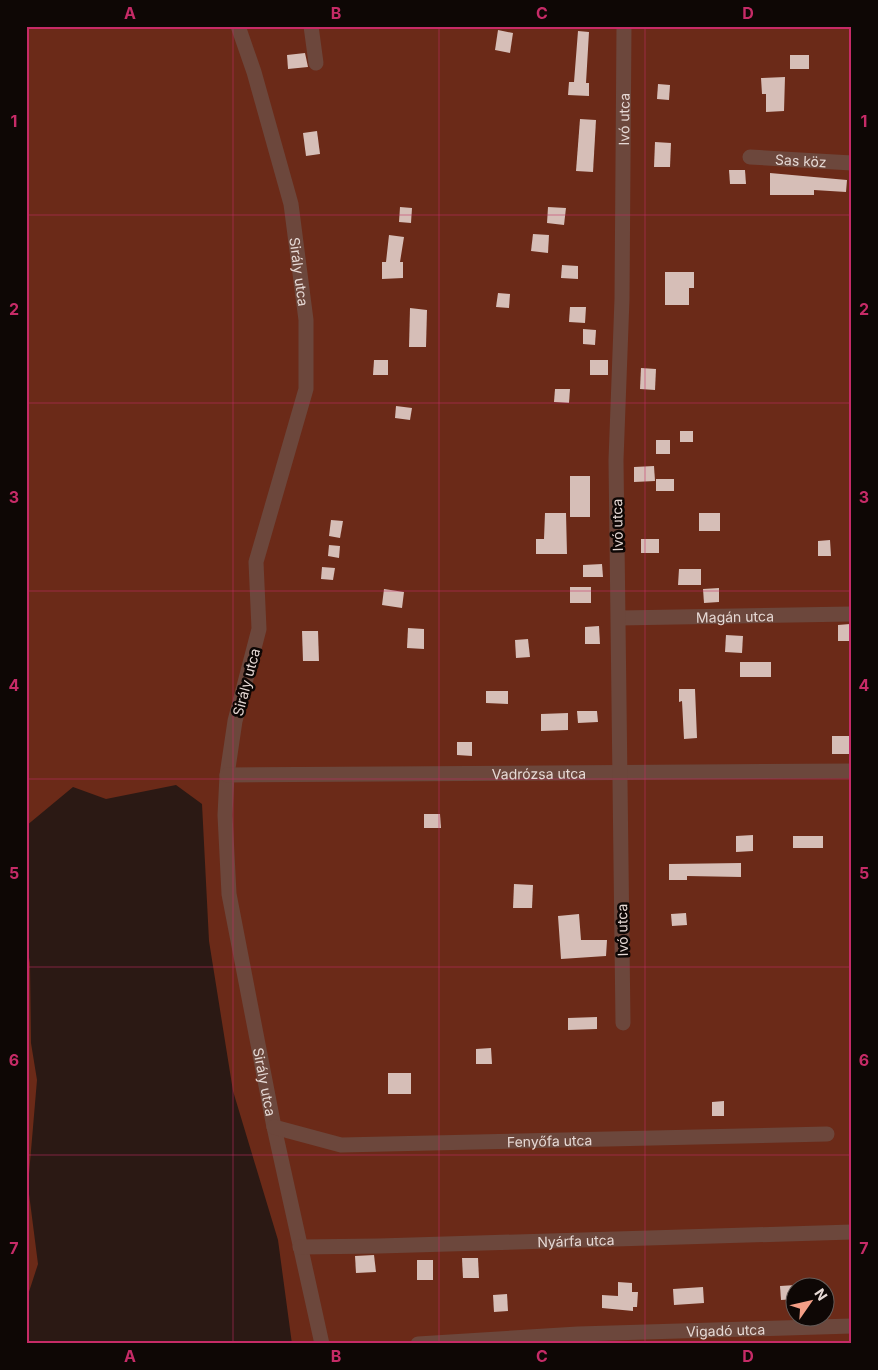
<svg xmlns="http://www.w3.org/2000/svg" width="878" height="1370" font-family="Inter,sans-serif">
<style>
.green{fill:#6b2a18;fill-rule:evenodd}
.building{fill:#d6beb7}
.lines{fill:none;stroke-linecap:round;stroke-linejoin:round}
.street{stroke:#6c473c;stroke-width:15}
.grid{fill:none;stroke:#c62b67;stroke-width:1;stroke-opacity:0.55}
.labels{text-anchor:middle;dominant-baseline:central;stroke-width:5;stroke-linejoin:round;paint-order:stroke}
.street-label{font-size:14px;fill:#e6d9d5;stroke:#0e0705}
.neatline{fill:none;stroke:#c62b67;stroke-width:2}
.grid-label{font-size:16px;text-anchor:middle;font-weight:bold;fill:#c62b67}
</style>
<rect width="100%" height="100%" fill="#2b1914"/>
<g class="green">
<path d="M26 26H852V1344H292L278 1240 233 1091 209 941 202 804 176 785 106 799 73 787 26 826ZM796 1288H826V1318H796Z"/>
<polygon points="26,941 30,963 31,1043 37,1080 28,1186 38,1264 26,1301"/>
</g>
<g class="building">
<polygon points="498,30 513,33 510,53 495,50"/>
<polygon points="578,31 589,32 586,83 589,83 589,96 568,95 569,82 574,82"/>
<polygon points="305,53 308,67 288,69 287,55"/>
<rect x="790" y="55" width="19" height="14"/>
<polygon points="785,77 784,111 766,112 766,94 762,94 761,78"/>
<polygon points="658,84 670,85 669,100 657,99"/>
<polygon points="580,119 596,120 593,172 576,171"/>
<polygon points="317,131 320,154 306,156 303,133"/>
<polygon points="655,142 671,143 670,167 654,167"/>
<polygon points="729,170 745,170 746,184 730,184"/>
<polygon points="770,173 847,180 846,192 814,190 814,195 770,195"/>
<polygon points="400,207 412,208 411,223 399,222"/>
<polygon points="548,207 566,208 564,225 547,223"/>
<polygon points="533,234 549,235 548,253 531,251"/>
<polygon points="389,235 404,237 400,262 403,262 403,278 382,279 382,262 386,262"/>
<polygon points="562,265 578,266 578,279 561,278"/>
<polygon points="665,272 694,272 694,288 689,288 689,305 665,305"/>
<polygon points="498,293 510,294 509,308 496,307"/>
<polygon points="570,307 586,307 585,323 569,322"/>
<polygon points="410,308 427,310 426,347 409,347"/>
<polygon points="583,329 596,330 595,345 583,344"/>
<polygon points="374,360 388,360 388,375 373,375"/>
<rect x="590" y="360" width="18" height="15"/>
<polygon points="641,368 656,369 655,390 640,389"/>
<polygon points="555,389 570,389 569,403 554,402"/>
<polygon points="396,406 412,408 410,420 395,418"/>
<rect x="680" y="431" width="13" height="11"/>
<rect x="656" y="440" width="14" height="14"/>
<polygon points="654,466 655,481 634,482 634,467"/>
<rect x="570" y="476" width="20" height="41"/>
<rect x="656" y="479" width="18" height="12"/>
<polygon points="545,513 566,513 567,554 536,554 536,539 544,539"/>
<rect x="699" y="513" width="21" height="18"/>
<polygon points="331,520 343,521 340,538 329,536"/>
<rect x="641" y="539" width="18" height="14"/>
<polygon points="830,540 831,556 818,556 818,541"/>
<polygon points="329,545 340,546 339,558 328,556"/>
<polygon points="602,564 603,577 583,577 583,565"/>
<polygon points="322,567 335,568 333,580 321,579"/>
<polygon points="679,569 701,569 701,585 678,585"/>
<rect x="570" y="587" width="21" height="16"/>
<polygon points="719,588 719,602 704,603 703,589"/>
<polygon points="384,589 404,592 402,608 382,605"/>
<polygon points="850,624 851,641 838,641 838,625"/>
<polygon points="599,626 600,644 585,644 585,627"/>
<polygon points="408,628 424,629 424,649 407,648"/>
<polygon points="302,631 318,631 319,661 303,661"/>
<polygon points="726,635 743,636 742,653 725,652"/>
<polygon points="528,639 530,657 516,658 515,640"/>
<rect x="740" y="662" width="31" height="15"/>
<polygon points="679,689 695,689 697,738 684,739 682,701 679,702"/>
<polygon points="486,691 508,691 508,704 486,703"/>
<polygon points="577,711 597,711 598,722 578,723"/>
<polygon points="568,713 568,730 541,731 541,714"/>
<rect x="832" y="736" width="20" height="18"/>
<polygon points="457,742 472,742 472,756 457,755"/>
<polygon points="424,814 440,814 441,828 424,828"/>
<polygon points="753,835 753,851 736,852 736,836"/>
<rect x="793" y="836" width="30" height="12"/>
<polygon points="741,863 741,877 687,876 687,880 669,880 669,864"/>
<polygon points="514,884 533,885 532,908 513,908"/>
<polygon points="686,913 687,925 672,926 671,914"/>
<polygon points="579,914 581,940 607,940 606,956 561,959 558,916"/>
<polygon points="597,1017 597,1029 568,1030 568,1018"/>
<polygon points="491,1048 492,1064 476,1064 476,1049"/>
<rect x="388" y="1073" width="23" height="21"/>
<polygon points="724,1101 724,1116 712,1116 712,1102"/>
<polygon points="374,1255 376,1272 356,1273 355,1256"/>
<polygon points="462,1258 478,1258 479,1278 463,1278"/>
<rect x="417" y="1260" width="16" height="20"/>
<polygon points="618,1282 632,1283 632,1292 638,1292 637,1307 633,1307 633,1311 602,1308 602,1295 618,1296"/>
<polygon points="796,1285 796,1299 781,1300 780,1286"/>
<polygon points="703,1287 704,1303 674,1305 673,1289"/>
<polygon points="507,1294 508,1311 494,1312 493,1295"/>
</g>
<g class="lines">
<g class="street">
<path id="s1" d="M238 26 254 72 291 204 306 320V389L256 562 259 629 235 721 227 775 225 815 229 894 274 1127 322 1344"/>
<polyline points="311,26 316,63"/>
<path id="s2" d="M750 157 852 163"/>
<path id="s3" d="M619 618 852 614"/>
<path id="s4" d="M227 775 852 771"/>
<path id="s5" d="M623 1023 616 460 622 299 624 26"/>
<path id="s6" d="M274 1127 341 1145 827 1134"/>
<path id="s7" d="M300 1247 379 1246 852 1232"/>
<path id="s8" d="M418 1344 578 1334 852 1326"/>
</g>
</g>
<path class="grid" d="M233 26V1344M439 26V1344M645 26V1344M26 215H852M26 403H852M26 591H852M26 779H852M26 967H852M26 1155H852"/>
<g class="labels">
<g class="street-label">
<text stroke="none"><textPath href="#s5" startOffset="904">Ivó utca</textPath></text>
<text stroke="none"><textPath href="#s2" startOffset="51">Sas köz</textPath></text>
<text stroke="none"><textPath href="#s1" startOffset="254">Sirály utca</textPath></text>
<text transform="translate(617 525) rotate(-91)">Ivó utca</text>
<text stroke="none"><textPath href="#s3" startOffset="116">Magán utca</textPath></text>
<text transform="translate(246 682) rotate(-75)">Sirály utca</text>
<text stroke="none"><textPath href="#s4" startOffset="312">Vadrózsa utca</textPath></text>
<text transform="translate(622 930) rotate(-91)">Ivó utca</text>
<text stroke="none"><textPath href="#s1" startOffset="1079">Sirály utca</textPath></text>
<text stroke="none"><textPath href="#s6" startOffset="278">Fenyőfa utca</textPath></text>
<text stroke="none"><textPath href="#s7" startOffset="276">Nyárfa utca</textPath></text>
<text stroke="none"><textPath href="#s8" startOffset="308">Vigadó utca</textPath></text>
</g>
</g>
<rect width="878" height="1370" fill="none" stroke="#0e0705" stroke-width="55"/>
<g transform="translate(810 1302) rotate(56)"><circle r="24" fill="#0e0705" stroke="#645b58"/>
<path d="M0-4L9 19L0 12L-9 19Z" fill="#f49e86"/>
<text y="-8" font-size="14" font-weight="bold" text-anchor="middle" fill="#e6d9d5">N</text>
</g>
<rect x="28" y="28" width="822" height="1314" class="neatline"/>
<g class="grid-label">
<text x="130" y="19">A</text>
<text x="336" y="19">B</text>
<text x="542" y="19">C</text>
<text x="748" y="19">D</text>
<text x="14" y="127">1</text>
<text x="864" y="127">1</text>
<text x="14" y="315">2</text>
<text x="864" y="315">2</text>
<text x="14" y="503">3</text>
<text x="864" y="503">3</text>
<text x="14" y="691">4</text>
<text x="864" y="691">4</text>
<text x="14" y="879">5</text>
<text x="864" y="879">5</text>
<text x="14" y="1066">6</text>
<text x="864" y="1066">6</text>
<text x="14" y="1254">7</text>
<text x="864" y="1254">7</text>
<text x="130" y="1362">A</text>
<text x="336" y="1362">B</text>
<text x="542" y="1362">C</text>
<text x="748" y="1362">D</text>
</g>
</svg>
